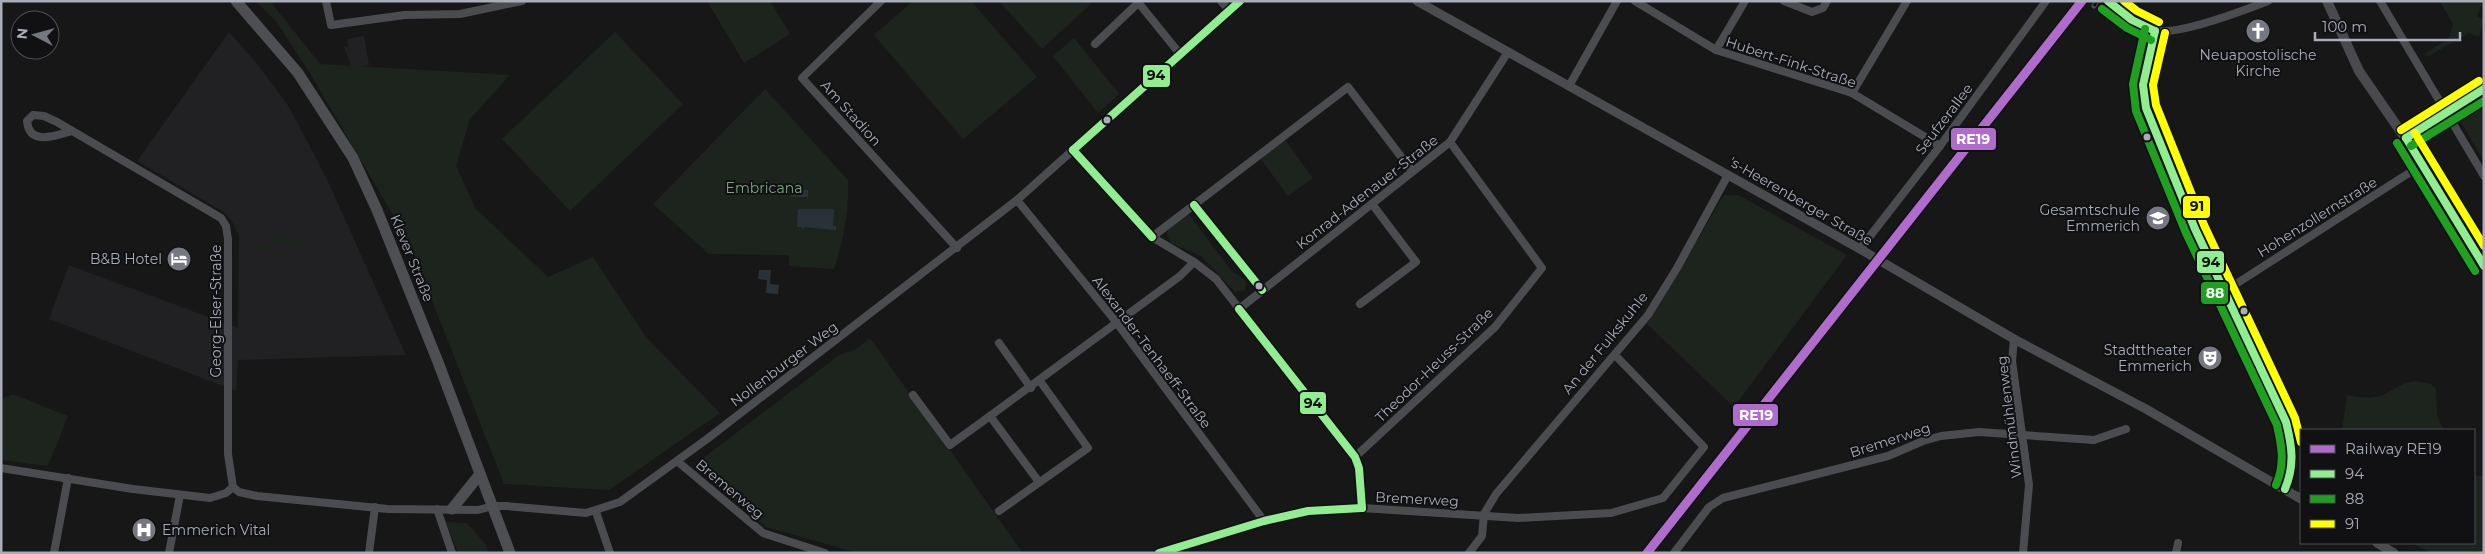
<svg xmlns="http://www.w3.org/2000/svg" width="2485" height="554" font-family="Montserrat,sans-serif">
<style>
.built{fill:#212123}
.green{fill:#1d241e}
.water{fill:#2a3239}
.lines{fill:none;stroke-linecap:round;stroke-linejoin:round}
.minor{stroke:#4b4c50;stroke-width:8}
.tertiary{stroke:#4b4c50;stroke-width:9}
.secondary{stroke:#4a4a4e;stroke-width:10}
.primary{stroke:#4d4f52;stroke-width:11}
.rail-casing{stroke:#4b4c4f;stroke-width:5}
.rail{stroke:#111113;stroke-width:3;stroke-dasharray:9;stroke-linecap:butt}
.bus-1-casing{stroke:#111113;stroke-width:11}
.bus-2-casing{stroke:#111113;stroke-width:11}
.bus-3-casing{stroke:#111113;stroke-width:11}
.bus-1{stroke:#90ee90;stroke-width:8}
.bus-2{stroke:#20a020;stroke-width:8}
.bus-3{stroke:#ff0;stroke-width:8}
.rail-1-casing{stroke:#111113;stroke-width:12}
.rail-1{stroke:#b06ccc;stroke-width:9}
.bus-dot{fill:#a8adb8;stroke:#111113;stroke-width:2}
.labels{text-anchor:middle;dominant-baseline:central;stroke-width:4;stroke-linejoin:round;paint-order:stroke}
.poi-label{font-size:14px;fill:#a8adb8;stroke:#111113;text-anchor:end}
.street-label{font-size:14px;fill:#a8adb8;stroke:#111113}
.park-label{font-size:14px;fill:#7fa381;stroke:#111113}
.line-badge{stroke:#111113;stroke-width:2}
.badge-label{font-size:14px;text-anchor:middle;font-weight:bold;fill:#fff}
.pale-badge-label{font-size:14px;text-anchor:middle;font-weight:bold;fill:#111}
</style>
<rect width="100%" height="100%" fill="#171717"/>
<g class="built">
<polygon points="229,32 259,66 289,107 326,177 406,355 238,360 236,391 49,319 69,265 238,328 239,235 233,223 225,213 137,161"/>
<polygon points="364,36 369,65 352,68 343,45 348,48 347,39"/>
</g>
<g class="green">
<polygon points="256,1 270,1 320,64 510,75 470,119 456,166 476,209 548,277 593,257 646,337 720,413 609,490 504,484 410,244 311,75 276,21"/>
<polygon points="707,1 770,1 790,34 744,63"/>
<polygon points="913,1 971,1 1037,77 963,139 874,35"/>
<polygon points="999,1 1094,1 1042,49"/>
<polygon points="2440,1 2483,1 2477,16 2484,20 2479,37 2469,33 2427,57 2425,53 2449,39 2453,24"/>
<polygon points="615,32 683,104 570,211 502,139"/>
<polygon points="1074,38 1119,94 1098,113 1053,56"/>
<path d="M765 89 848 180C849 211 844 239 834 269L789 266V255L709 254 653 204Z"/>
<polygon points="2483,97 2484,99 2484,161 2456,114"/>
<polygon points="1285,140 1313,178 1288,196 1260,158"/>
<polygon points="1724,195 1738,195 1847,255 1734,407 1647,324"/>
<polygon points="1188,213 1233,273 1238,274 1246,282 1245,290 1235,292 1201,256 1171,243 1167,236 1168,230"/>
<polygon points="283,234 289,242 297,238 299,243 297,249 294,251 293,244 269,243 268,251 254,250 253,249"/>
<polygon points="870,338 1023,553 858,553 766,527 694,465 839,355 856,349"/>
<path d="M2416 381 2431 384 2436 389 2437 416 2444 430H2342L2347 395C2359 397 2371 400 2383 395 2395 389 2402 382 2416 381Z"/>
<polygon points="13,394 68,416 48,466 1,460 1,399"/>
<polygon points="2474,475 2484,476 2484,553 2431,553 2412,543 2474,543"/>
<polygon points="446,522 467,523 487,546 489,553 458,553"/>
</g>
<g class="water">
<polygon points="793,183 799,184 801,190 808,190 808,197 791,197"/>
<polygon points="798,209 834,209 833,226 836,226 836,230 804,227 802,230 802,227 797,227"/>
<polygon points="759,270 771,270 770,284 779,285 778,294 766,293 767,280 758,279"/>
</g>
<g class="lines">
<g class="minor">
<polyline points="326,1 331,25 405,15 460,14 522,1"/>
<polyline points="881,1 802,78 957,248"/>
<polyline points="1137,1 1180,54"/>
<polyline points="1221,1 1230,11"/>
<polyline points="1635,1 1716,50 1852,93 1940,146"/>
<polyline points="1784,1 1812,12 1823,8 1827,1"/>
<path d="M2108 1C2122 12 2136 25 2153 30 2175 37 2245 10 2268 1"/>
<polyline points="2380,1 2484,176"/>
<path d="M2155 31 2143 85 2146 108 2195 229 2286 422C2293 449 2298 463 2285 489"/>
<polyline points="1095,44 1137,4"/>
<polyline points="1716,50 1745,1"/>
<polyline points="1569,86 1617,1"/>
<polyline points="1852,93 1907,1"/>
<path d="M72 131C55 136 29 146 27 121L33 115 44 116 57 122 221 218 226 226 228 239V454L233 487"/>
<polyline points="2406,138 2484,89"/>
<polyline points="1073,150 1152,237 1194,262 1216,279 1355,457 1359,468 1362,508"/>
<polyline points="1017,200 1117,323 1264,521"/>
<polyline points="1194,205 1262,290"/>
<polyline points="1152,237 1348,87 1412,171"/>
<polyline points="1860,249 1940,146 2046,1"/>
<polyline points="2225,291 2423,164"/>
<polyline points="1360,304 1416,262 1372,204"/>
<polyline points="1239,309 1450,142 1508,52"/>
<polyline points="2014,339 2012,361 2029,485 2023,553"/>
<polyline points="999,343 1031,388"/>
<polyline points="913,395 950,445 990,416"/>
<polyline points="1355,457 1495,327 1542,268 1450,142"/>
<polyline points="677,461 763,533 825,553"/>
<polyline points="1,468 133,489 210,498 226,493 233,487"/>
<polyline points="1039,482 990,416 1180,276 1194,262"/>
<polyline points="233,487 239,492 257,496 388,509 478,510 493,506 506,506 586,513 620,502 707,439 1017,200 1240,1"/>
<polyline points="437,509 452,553"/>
<polyline points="999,511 1088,448 1040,381"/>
<polyline points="596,512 610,553"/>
<polyline points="54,553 68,478"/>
<polyline points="169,553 180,495"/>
<polyline points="369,553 375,507"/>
<polyline points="1158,553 1264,521 1308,511 1362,508 1518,518 1611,513 1663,498 1704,447 1615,355"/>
<polyline points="1469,553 1482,536 1484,514 1496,494 1648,315 1677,268 1728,175"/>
<polyline points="1674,553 1709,507 1723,498 1888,456 1923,441 1941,436 1979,432 2094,440 2126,429"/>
<polyline points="2176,553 2178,543"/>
</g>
<g class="tertiary">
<polyline points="1417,1 1860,249 2014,339 2146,409 2301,499"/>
<polyline points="2377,543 2394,553"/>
</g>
<polyline class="secondary" points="2327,1 2359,71 2423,164 2484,266"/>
<g class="primary">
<polyline points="236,1 298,73 353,158 377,210 438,362 510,553"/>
<polyline points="452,509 480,474"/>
</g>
<defs>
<polyline id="rail" points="2094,6 2097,1"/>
</defs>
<use href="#rail" class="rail-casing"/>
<use href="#rail" class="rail"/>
<defs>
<g id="bus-1">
<polyline points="2108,1 2132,20 2155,31"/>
<path d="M2155 31 2143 85 2146 108 2195 229 2286 422C2292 446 2295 465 2285 489"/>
<polyline points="2406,138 2484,266"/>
<polyline points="2406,138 2484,89"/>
<polyline points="1073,150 1240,1"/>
<polyline points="1073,150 1152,237"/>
<polyline points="1194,205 1262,290"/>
<polyline points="1239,309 1355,457 1359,468 1362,508"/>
<polyline points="1159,553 1264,521 1308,511 1362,508"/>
</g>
<g id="bus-2">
<polyline points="2102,9 2127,28 2151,40"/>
<path d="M2145 29 2133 84 2136 111 2186 233 2277 425C2282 447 2285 464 2276 485"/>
<polyline points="2397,143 2475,271"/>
<polyline points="2411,146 2484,101"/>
</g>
<g id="bus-3">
<polyline points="2124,1 2137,11 2159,22"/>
<polyline points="2165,33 2153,85 2156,105 2204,225 2295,418 2301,442"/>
<polyline points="2401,130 2479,81"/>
<polyline points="2415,133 2484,246"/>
</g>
</defs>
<use href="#bus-1" class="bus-1-casing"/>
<use href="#bus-2" class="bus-2-casing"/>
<use href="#bus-3" class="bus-3-casing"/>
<use href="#bus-1" class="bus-1"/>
<use href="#bus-2" class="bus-2"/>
<use href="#bus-3" class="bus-3"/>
<defs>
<polyline id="rail-1" points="1647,553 2082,1"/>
</defs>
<use href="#rail-1" class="rail-1-casing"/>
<use href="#rail-1" class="rail-1"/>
</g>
<defs>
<symbol id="church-disc" viewBox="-11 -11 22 22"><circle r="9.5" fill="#757880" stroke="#111113"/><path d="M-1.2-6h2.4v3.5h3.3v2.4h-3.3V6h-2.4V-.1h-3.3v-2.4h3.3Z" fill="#fff"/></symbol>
<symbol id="school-disc" viewBox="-11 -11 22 22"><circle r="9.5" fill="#757880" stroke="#111113"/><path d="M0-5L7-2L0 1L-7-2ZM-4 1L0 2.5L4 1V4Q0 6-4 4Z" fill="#fff"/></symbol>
<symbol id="hotel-disc" viewBox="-11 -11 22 22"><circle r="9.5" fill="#757880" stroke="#111113"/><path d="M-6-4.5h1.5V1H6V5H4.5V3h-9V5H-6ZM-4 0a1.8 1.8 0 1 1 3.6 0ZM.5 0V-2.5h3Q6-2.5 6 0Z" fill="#fff"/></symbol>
<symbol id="theatre-disc" viewBox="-11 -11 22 22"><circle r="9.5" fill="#757880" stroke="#111113"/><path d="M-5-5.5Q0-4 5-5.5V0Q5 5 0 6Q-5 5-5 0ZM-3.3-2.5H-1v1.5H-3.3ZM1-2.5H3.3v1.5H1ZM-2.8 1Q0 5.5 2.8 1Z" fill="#fff"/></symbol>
<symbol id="hospital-disc" viewBox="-11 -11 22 22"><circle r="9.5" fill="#757880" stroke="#111113"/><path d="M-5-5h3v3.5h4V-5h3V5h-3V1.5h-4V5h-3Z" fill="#fff"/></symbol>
</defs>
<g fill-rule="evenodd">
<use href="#church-disc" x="2244" y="17" width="28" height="28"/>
<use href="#school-disc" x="2144" y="204" width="28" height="28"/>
<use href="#hotel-disc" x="165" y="245" width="28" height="28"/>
<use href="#theatre-disc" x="2196" y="344" width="28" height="28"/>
<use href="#hospital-disc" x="130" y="516" width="28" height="28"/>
</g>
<g class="bus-dot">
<circle cx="1107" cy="120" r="4.5"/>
<circle cx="2147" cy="137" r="4.5"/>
<circle cx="1259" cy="286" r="4.5"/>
<circle cx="2244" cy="311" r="4.5"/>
</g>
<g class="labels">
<g class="poi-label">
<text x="2258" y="55" text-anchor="middle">Neuapostolische<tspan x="2258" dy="16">Kirche</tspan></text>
<text x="2140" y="210">Gesamtschule<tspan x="2140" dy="16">Emmerich</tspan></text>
<text x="162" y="259">B&amp;B Hotel</text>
<text x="2192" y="350">Stadttheater<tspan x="2192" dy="16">Emmerich</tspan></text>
<text x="162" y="530" text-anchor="start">Emmerich Vital</text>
</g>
<g class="street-label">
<text transform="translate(1791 62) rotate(18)">Hubert-Fink-Straße</text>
<text transform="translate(851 113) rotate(48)">Am Stadion</text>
<text transform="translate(1944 119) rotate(-53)">Seufzerallee</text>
<text transform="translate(1367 192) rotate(-38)">Konrad-Adenauer-Straße</text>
<text transform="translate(1801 201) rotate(30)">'s-Heerenberger Straße</text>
<text transform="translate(2317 217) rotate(-32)">Hohenzollernstraße</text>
<text transform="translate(412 258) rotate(68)">Klever Straße</text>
<text transform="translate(216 311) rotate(-90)">Georg-Elser-Straße</text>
<text transform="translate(1605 343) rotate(-51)">An der Fulkskuhle</text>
<text transform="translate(1152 352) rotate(53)">Alexander-Tenhaeff-Straße</text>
<text transform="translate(784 364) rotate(-37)">Nollenburger Weg</text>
<text transform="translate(1434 365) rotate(-44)">Theodor-Heuss-Straße</text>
<text transform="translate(2009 417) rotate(-97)">Windmühlenweg</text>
<text transform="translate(1890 440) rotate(-18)">Bremerweg</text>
<text transform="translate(730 489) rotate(40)">Bremerweg</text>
<text transform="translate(1417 499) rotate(3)">Bremerweg</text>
</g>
<g class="park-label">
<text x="764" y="188">Embricana</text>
</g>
</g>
<g class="line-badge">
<rect x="1142" y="64" width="29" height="24" rx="5" fill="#90ee90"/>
<rect x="1950" y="127" width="47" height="24" rx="5" fill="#b06ccc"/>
<rect x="2182" y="195" width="29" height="24" rx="5" fill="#ff0"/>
<rect x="2196" y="250" width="29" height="24" rx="5" fill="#90ee90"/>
<rect x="2200" y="281" width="29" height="24" rx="5" fill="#20a020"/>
<rect x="1299" y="391" width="28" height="24" rx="5" fill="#90ee90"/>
<rect x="1732" y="403" width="47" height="24" rx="5" fill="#b06ccc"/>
</g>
<g class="badge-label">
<text x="1973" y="144">RE19</text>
<text x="2215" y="298">88</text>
<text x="1756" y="420">RE19</text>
</g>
<g class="pale-badge-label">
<text x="1156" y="80">94</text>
<text x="2197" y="211">91</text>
<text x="2211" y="267">94</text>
<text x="1313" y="408">94</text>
</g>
<rect width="2485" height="554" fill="none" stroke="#a8adb8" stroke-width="5"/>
<rect x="2300" y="429" width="175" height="115" fill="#111113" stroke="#4d4f55"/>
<rect x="2310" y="445" width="25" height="8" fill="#b06ccc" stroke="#4d4f55"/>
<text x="2345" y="454" font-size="15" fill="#a8adb8">Railway RE19</text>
<rect x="2310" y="470" width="25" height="8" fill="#90ee90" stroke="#4d4f55"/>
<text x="2345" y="479" font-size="15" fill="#a8adb8">94</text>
<rect x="2310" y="495" width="25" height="8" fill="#20a020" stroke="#4d4f55"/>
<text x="2345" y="504" font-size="15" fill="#a8adb8">88</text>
<rect x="2310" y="520" width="25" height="8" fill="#ffff00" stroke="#4d4f55"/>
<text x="2345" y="529" font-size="15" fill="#a8adb8">91</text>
<g transform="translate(35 35) rotate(276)"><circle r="24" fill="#111113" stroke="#4d4f55"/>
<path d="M0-4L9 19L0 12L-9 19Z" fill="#757880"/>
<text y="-8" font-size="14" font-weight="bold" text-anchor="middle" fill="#a8adb8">N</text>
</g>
<path d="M2315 32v8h145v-8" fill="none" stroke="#a8adb8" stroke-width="2.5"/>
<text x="2322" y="32" font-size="15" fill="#a8adb8" stroke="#111113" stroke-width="4" paint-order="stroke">100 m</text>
</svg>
